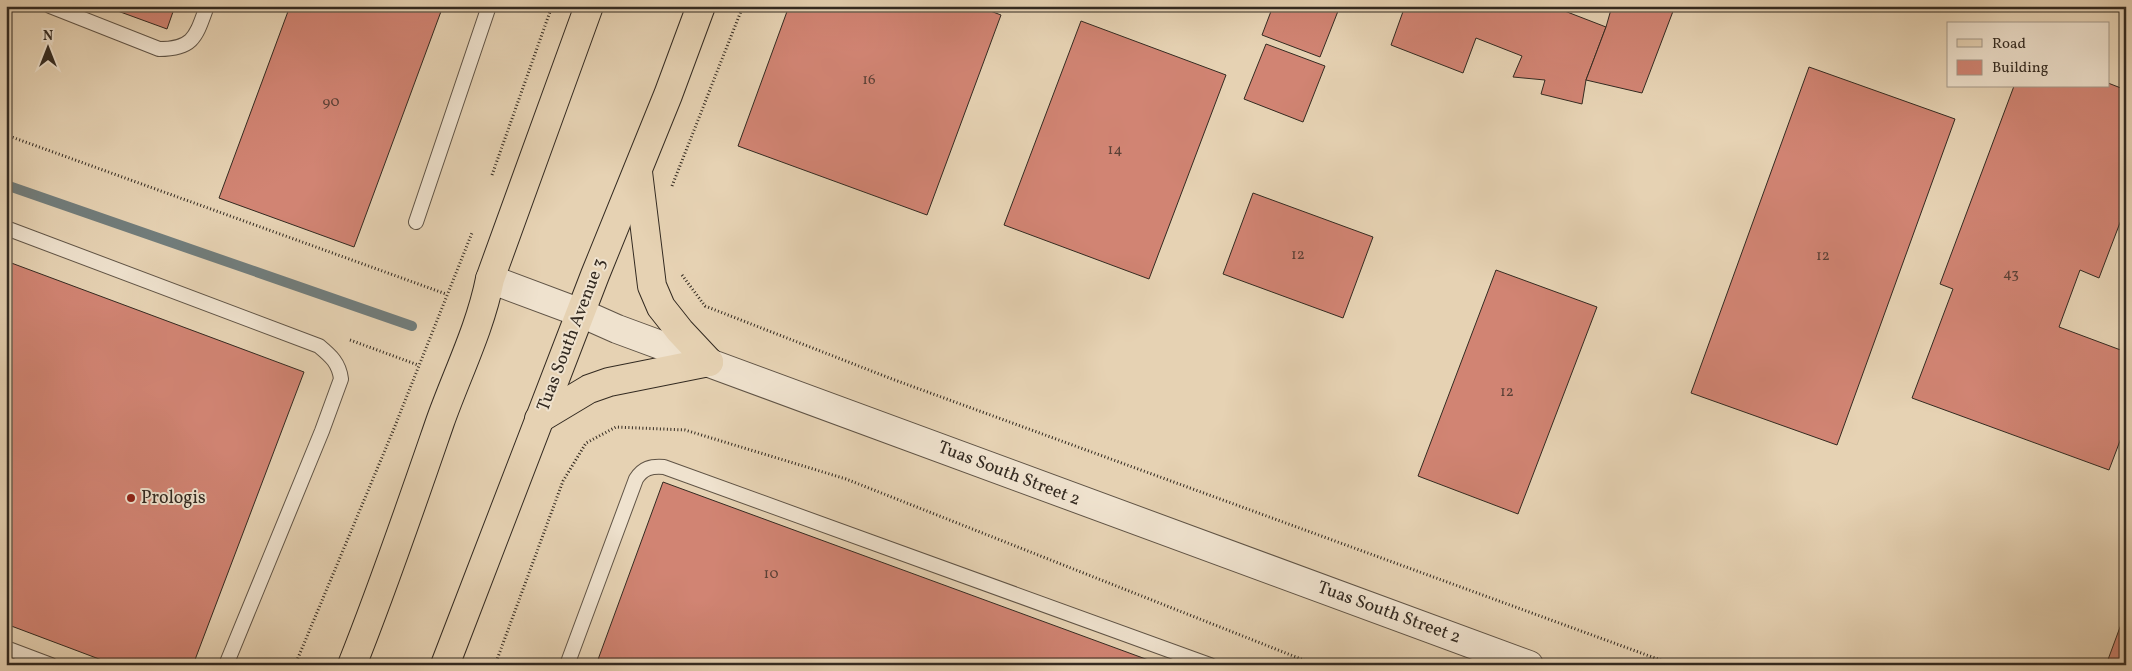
<svg xmlns="http://www.w3.org/2000/svg" width="2132" height="671" font-family="Vollkorn,serif">
<style>
.lines{fill:none;stroke-linecap:round;stroke-linejoin:round}
.stream{stroke:#717d7c;stroke-width:10}
.building{fill:#d18473;stroke:#332a21}
.service-casing{stroke:#605446;stroke-width:16}
.minor-casing{stroke:#605446;stroke-width:30}
.primary-casing{stroke:#332a21;stroke-width:30}
.path{stroke:#332a21;stroke-width:3;stroke-dasharray:1 2.5;stroke-linecap:butt}
.service{stroke:#efe2ce;stroke-width:14}
.minor{stroke:#efe2ce;stroke-width:28}
.primary{stroke:#e6d2b3;stroke-width:28}
.poi-dot{fill:#8f2418;stroke:#efe2ce;stroke-width:2}
.labels{text-anchor:middle;dominant-baseline:central;stroke-width:4;stroke-linejoin:round;paint-order:stroke}
.number-label{font-size:15px;fill:#5a4036}
.street-label{font-size:18px;fill:#332a21;stroke:#efe2ce}
.poi-label{font-size:18px;fill:#332a21;stroke:#efe2ce;text-anchor:start}
</style>
<rect width="100%" height="100%" fill="#e6d2b3"/>
<filter id="stains"><feTurbulence type="fractalNoise" baseFrequency=".004" numOctaves="4"/><feColorMatrix values="0 0 0 0 .2 0 0 0 0 .09 0 0 0 0 .02 0 0 0 .5 -.17"/></filter>
<radialGradient id="worn" r=".72"><stop offset=".6" stop-color="#630" stop-opacity="0"/><stop offset="1" stop-color="#630" stop-opacity=".3"/></radialGradient>
<g class="lines">
<polyline class="stream" points="6,185 412,326"/>
</g>
<g class="building">
<polygon points="104,6 175,6 167,29"/>
<polygon points="290,6 443,6 354,247 219,198"/>
<polygon points="789,6 977,6 1001,15 927,215 738,146"/>
<polygon points="1273,6 1340,6 1320,57 1262,35"/>
<polygon points="1405,6 1563,6 1562,10 1606,27 1586,80 1582,104 1541,94 1545,80 1513,77 1522,56 1476,38 1463,73 1391,45"/>
<polygon points="1612,6 1675,6 1642,93 1586,80 1606,27"/>
<polygon points="1081,21 1226,75 1149,279 1004,225"/>
<polygon points="1266,44 1325,66 1303,122 1244,99"/>
<polygon points="1809,67 1955,119 1837,445 1691,393"/>
<polygon points="2108,83 2126,90 2126,150 2123,158 2126,159 2126,207 2099,278 2080,270 2059,327 2126,352 2126,425 2109,470 1912,398 1953,289 1940,284 2014,86 2108,86"/>
<polygon points="1253,193 1373,237 1343,318 1223,274"/>
<polygon points="6,261 304,372 193,665 115,665 6,624"/>
<polygon points="1496,270 1597,307 1518,514 1418,476"/>
<polygon points="663,482 1162,665 596,665"/>
<polygon points="2126,611 2126,665 2106,665"/>
</g>
<g class="lines">
<defs>
<g id="service">
<path d="M50 6 159 49C194 49 196 36 207 6"/>
<polyline points="416,222 489,6"/>
<path d="M6 228 319 346C331 356 339 363 341 379L322 431 226 665"/>
<polyline points="6,648 51,665"/>
<path d="M567 665 636 479C643 468 651 466 664 467L1210 665"/>
</g>
<polyline id="minor" points="490,279 581,313 617,329 1529,665"/>
<g id="primary">
<polyline points="638,172 652,286 661,307 680,331 709,362"/>
<polyline points="539,419 589,389 609,382 709,362"/>
<path d="M352 665C384 585 412 503 440 422 457 374 480 329 490 279L589 6"/>
<polyline points="445,665 595,275 668,95 701,6"/>
</g>
</defs>
<use href="#service" class="service-casing"/>
<use href="#minor" class="minor-casing"/>
<use href="#primary" class="primary-casing"/>
<g class="path">
<polyline points="6,135 446,294"/>
<polyline points="492,175 552,6"/>
<polyline points="672,186 743,6"/>
<polyline points="682,275 705,306 892,379 1674,665"/>
<polyline points="350,340 418,365"/>
<polyline points="295,665 393,431 472,233"/>
<polyline points="495,665 563,481 586,443 616,427 685,430 846,479 1316,665"/>
</g>
<use href="#service" class="service"/>
<use href="#minor" class="minor"/>
<use href="#primary" class="primary"/>
</g>
<circle class="poi-dot" cx="131" cy="498" r="5"/>
<g class="labels">
<g class="number-label">
<text x="869" y="80">16</text>
<text x="331" y="102">90</text>
<text x="1115" y="150">14</text>
<text x="1298" y="255">12</text>
<text x="1823" y="256">12</text>
<text x="2011" y="274">43</text>
<text x="1507" y="392">12</text>
<text x="771" y="574">10</text>
</g>
<g class="street-label">
<text transform="translate(572 335) rotate(-69)">Tuas South Avenue 3</text>
<text transform="translate(1009 474) rotate(21)">Tuas South Street 2</text>
<text transform="translate(1389 613) rotate(20)">Tuas South Street 2</text>
</g>
<g class="poi-label">
<text x="141" y="498">Prologis</text>
</g>
</g>
<rect width="2132" height="671" fill="none" stroke="#e6d2b3" stroke-width="25"/>
<rect x="8" y="8" width="2117" height="656" fill="none" stroke="#332a21" stroke-width="2.5"/>
<rect x="12" y="12" width="2107" height="646" fill="none" stroke="#332a21"/>
<rect x="1947" y="22" width="162" height="65" fill="#efe2ce" stroke="#a49889"/>
<rect x="1957" y="39" width="25" height="8" fill="#e6d2b3" stroke="#a49889"/>
<text x="1992" y="48" font-size="15" fill="#332a21">Road</text>
<rect x="1957" y="60" width="25" height="15" fill="#d18473" stroke="#a49889"/>
<text x="1992" y="72" font-size="15" fill="#332a21">Building</text>
<g transform="translate(48 48)" stroke="#efe2ce" stroke-width="4" paint-order="stroke">
<path d="M0-4L9 19L0 12L-9 19Z" fill="#332a21"/>
<text y="-8" font-size="14" font-weight="bold" text-anchor="middle" fill="#332a21">N</text>
</g>
<rect width="100%" height="100%" filter="url(#stains)"/>
<rect width="100%" height="100%" fill="url(#worn)"/>
</svg>
